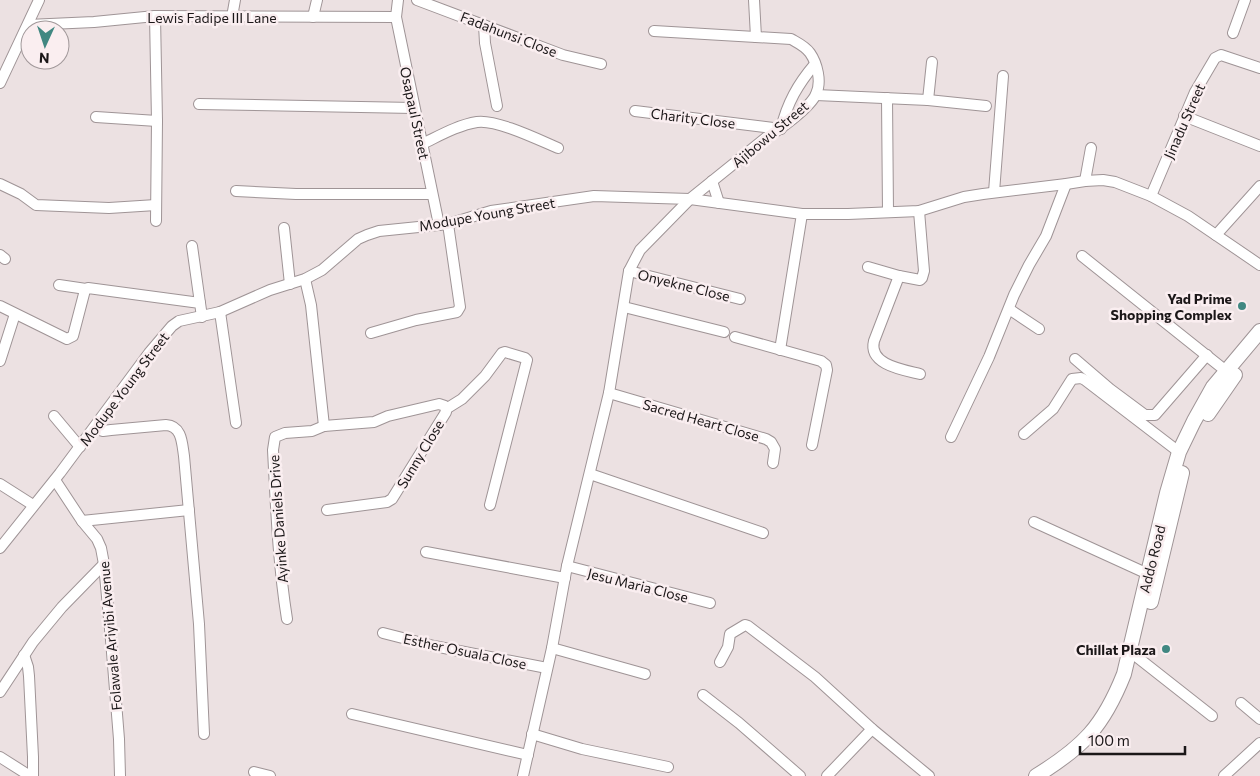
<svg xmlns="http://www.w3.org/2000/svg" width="1260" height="776" font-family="Commissioner,sans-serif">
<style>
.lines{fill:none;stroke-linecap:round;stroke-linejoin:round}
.minor-casing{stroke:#9f9496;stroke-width:12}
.major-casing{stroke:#9f9496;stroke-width:16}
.minor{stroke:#fff;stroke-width:10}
.major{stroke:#fff;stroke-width:14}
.poi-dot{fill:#418882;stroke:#faeef0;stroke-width:2}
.labels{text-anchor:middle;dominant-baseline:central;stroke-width:5;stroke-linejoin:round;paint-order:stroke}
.street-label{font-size:14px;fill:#1b1718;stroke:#faeef0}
.poi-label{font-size:14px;font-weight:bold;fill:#1b1718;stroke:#faeef0;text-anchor:end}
</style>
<rect width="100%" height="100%" fill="#ece1e2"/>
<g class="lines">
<defs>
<g id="minor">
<polyline points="398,0 396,17 439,225"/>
<polyline points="417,0 563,55 601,64"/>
<polyline points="754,0 756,37"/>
<polyline points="155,16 157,121 156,221"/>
<polyline points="232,17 235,0"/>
<polyline points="313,17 317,0"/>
<polyline points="28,25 94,22 155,16 396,17"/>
<polyline points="484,25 485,43 497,106"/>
<polyline points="1233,33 1245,0"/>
<polyline points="0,83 39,0"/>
<polyline points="816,95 928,100 986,106"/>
<polyline points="887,98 888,212"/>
<polyline points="928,100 932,62"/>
<polyline points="199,104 414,108"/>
<path d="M635 111 781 129C787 103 798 84 815 64"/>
<polyline points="1184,116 1260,146"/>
<polyline points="96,117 157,121"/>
<path d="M422 144C439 136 458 125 477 122 496 119 539 140 558 148"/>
<polyline points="712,181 719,203"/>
<polyline points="1085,181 1091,148"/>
<polyline points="0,184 21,194 36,205 109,208 156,205"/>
<polyline points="236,191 296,194 432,194"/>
<polyline points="994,192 1003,76"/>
<polyline points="1151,196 1195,92 1215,58 1221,55 1260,68"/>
<polyline points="284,228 290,284"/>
<polyline points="1216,235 1260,186"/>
<polyline points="192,246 200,303"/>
<polyline points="0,255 5,259"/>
<polyline points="1082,256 1226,371"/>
<polyline points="868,267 899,276 920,280 922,278 924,271 919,211"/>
<polyline points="629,271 740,299"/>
<path d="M899 276 874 341C868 365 904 370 920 374"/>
<polyline points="305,279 311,305 324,426"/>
<polyline points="59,285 86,289"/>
<polyline points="0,306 67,339 73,336 85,290 88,288 200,303 202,317"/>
<polyline points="624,307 724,332"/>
<polyline points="1009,309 1039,329"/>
<polyline points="220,312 236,423"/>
<polyline points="371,333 416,320 457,312 460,307 448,224"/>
<polyline points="735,337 821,361 826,365 827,370 812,445"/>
<polyline points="780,350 802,214"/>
<polyline points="1075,359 1110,389 1145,415 1155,415 1207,355"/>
<polyline points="0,361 15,314"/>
<polyline points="609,393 766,439 771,442 775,449 773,463"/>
<polyline points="446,409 462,399 485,376 502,353 505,352 525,358 527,360 490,505"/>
<polyline points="54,416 80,447"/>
<path d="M94 428 103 431 111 430 166 425C182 426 182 443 184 456L199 624 204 734"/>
<polyline points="1024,434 1053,409 1072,379 1081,378 1085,380 1179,452"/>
<polyline points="951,437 989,357 1014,295 1029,265 1046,236 1066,184"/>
<polyline points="590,474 763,533"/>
<polyline points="55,480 82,521 97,539 101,548 104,564 111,640 119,739 120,776"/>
<polyline points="0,484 33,505"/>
<polyline points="82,521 189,510"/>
<polyline points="1034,522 1148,574"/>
<polyline points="0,548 60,473 149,353 172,326 179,321 220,312 270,290 305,279 322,270 358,239 367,235 379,231 448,224 491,211 594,196 690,199 802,214 848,214 919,211 964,197 983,194 1066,184 1085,181 1103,180 1115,182 1151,196 1188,216 1260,265"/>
<polyline points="426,552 565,578"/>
<polyline points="567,566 710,603"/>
<path d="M287 619C278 563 276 506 273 450L275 437 285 433 312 431 324 426 374 422 388 416 439 404 445 406 446 412 392 499 387 502 327 510"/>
<polyline points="383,633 434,646 547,668"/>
<polyline points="552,648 645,674"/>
<polyline points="24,655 28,667 29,676 33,757 33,776"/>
<polyline points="1137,657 1212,716"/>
<polyline points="720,662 728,647 730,634 745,625 748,626 815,677 872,729 929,776"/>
<polyline points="0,692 33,642 62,607 104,564"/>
<polyline points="703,695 739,723 800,776"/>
<polyline points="1241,703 1260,719"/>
<polyline points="352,714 528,755"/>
<polyline points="532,734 582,749 668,767"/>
<polyline points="0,757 30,776"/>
<polyline points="254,772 270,776"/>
<path d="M523 776 552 648 567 566 609 393 629 271 640 250 690 199 767 137C779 130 811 107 816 94 822 82 817 63 810 53 805 46 798 43 791 39L654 31"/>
<polyline points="827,776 872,729"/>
<polyline points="1224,776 1260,743"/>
</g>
<g id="major">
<polyline points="1208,414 1235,375"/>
<polyline points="1151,602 1182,473"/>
<path d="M1036 776C1083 747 1103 727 1124 674L1167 493 1179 452 1194 421 1213 387 1260 331"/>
</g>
</defs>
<use href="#minor" class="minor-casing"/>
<use href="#major" class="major-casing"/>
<use href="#minor" class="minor"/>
<use href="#major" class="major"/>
</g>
<g class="poi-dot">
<circle cx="1242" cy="306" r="5"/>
<circle cx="1166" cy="649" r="5"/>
</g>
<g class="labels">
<g class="street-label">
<text x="212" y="17">Lewis Fadipe III Lane</text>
<text transform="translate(509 34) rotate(21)">Fadahunsi Close</text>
<text transform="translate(415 113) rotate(78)">Osapaul Street</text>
<text transform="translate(693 118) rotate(7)">Charity Close</text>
<text transform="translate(1184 121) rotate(-66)">Jinadu Street</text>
<text transform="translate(770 134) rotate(-40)">Ajibowu Street</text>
<text transform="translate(487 214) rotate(-10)">Modupe Young Street</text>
<text transform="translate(684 285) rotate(14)">Onyekne Close</text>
<text transform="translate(124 389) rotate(-53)">Modupe Young Street</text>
<text transform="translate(701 420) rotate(16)">Sacred Heart Close</text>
<text transform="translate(420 454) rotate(-59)">Sunny Close</text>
<text transform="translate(278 519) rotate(-94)">Ayinke Daniels Drive</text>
<text transform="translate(1152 559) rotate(-76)">Addo Road</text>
<text transform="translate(638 585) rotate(14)">Jesu Maria Close</text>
<text transform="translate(110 636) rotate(-95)">Folawale Ariyibi Avenue</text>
<text transform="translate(465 651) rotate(12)">Esther Osuala Close</text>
</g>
<g class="poi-label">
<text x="1232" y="298">Yad Prime<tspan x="1232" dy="16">Shopping Complex</tspan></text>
<text x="1156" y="649">Chillat Plaza</text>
</g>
</g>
<g transform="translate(45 45) rotate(183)"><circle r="24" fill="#faeef0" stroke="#a1989a"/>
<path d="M0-4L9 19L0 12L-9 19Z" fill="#418882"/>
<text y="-8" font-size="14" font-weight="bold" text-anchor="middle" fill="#1b1718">N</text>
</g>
<path d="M1080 746v8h105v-8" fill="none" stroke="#1b1718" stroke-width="2.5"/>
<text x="1088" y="746" font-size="15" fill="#1b1718" stroke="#faeef0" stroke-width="4" paint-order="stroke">100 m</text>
</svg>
